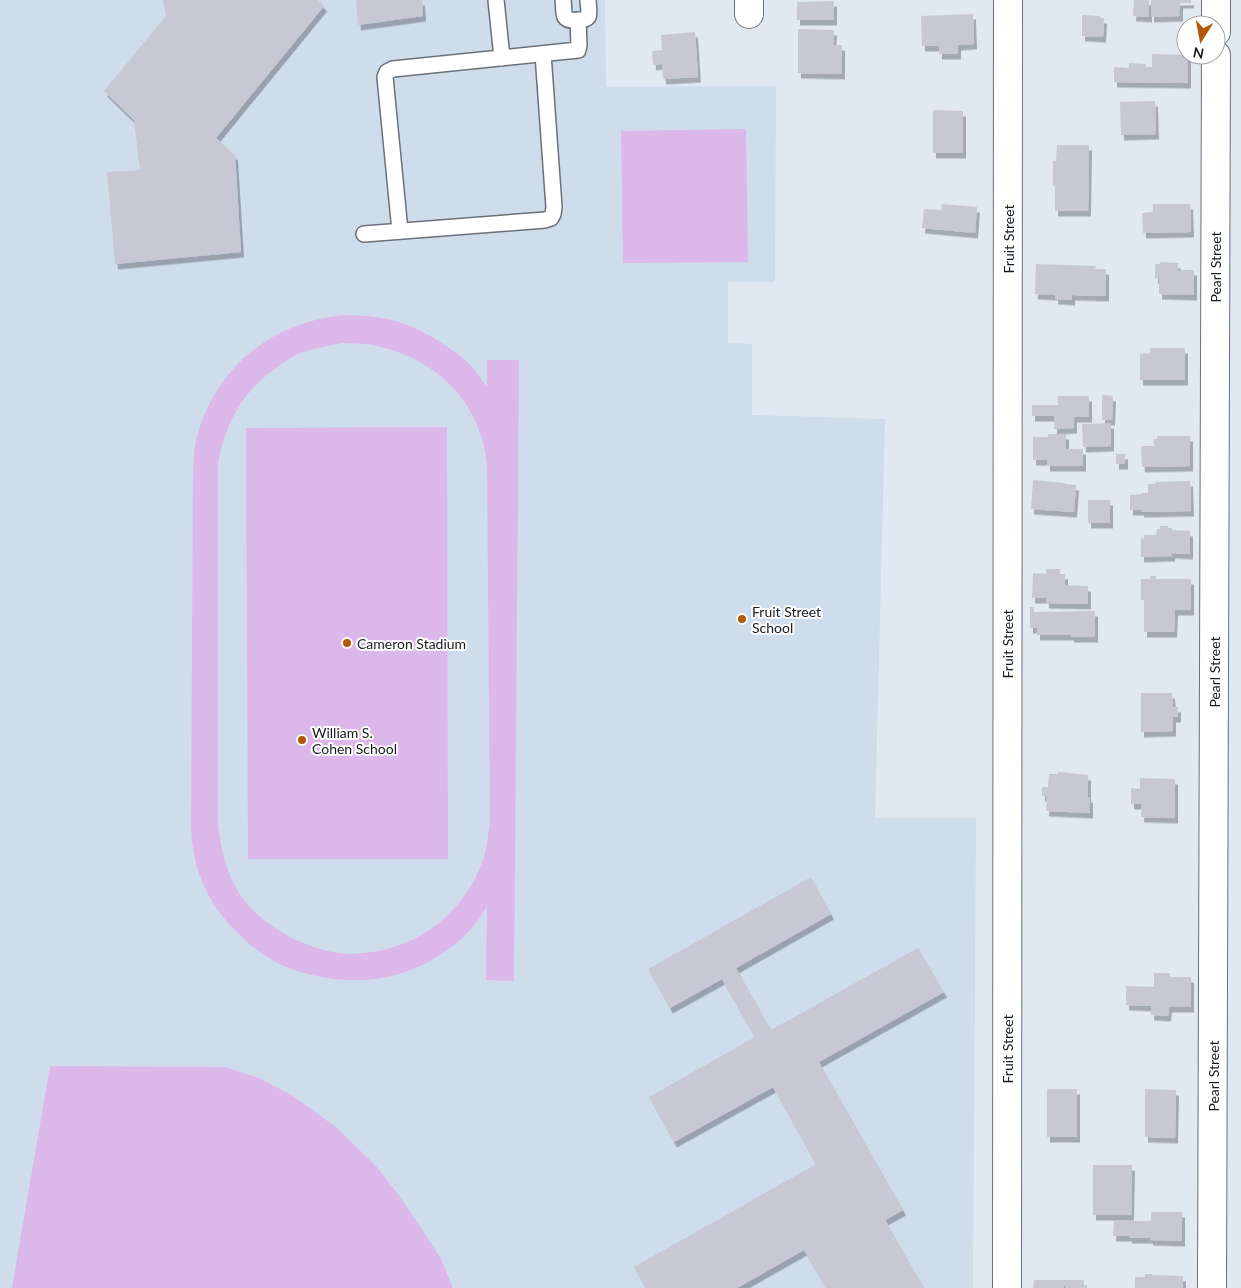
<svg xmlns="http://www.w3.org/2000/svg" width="1241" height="1288" font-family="Lato,sans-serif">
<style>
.built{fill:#cfdcec}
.green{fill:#dcb7ea;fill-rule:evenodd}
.building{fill:#c8c8d4;filter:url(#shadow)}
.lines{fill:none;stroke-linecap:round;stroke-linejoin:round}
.service-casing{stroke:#6a717a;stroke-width:18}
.minor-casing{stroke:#6a717a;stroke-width:30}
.service{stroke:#fff;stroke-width:15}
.minor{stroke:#fff;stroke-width:28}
.poi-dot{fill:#b55706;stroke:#fff;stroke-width:2}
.labels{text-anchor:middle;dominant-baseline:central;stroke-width:4;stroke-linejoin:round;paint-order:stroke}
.street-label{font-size:14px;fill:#171a1d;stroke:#fff}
.poi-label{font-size:14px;fill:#171a1d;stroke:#fff;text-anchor:start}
</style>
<defs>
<filter id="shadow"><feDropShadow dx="3" dy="5.5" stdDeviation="0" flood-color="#0004"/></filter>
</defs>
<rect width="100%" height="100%" fill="#e0e8f2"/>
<polygon class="built" points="0,0 605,0 606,87 776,86 775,282 728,282 728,343 752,344 752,415 885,419 875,818 976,818 973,1288 0,1288"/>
<g class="green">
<polygon points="746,129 748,262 623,263 621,131"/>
<path d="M348 315C389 316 412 323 446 346 456 353 465 359 473 368 478 374 482 381 487 387V360H519L514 981 486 980 487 907C482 914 478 921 472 928 454 948 428 965 402 973 366 985 326 981 291 969 253 955 213 914 200 876 194 861 192 844 191 828L193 470C194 460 194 449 196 440 215 367 273 320 348 315ZM342 343C354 344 366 343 377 346 436 359 480 401 487 463L490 822C488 835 487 848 483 860 465 912 419 948 364 953 356 954 346 954 338 953 324 951 311 946 298 941 277 931 251 913 239 893 226 872 221 849 218 825V464C225 425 240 395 272 371 280 365 289 358 298 354 312 348 328 346 342 343Z"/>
<polygon points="447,427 448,859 248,859 246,428"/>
<polygon points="50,1066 225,1067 259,1078 293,1096 337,1128 376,1166 400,1197 423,1231 441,1259 453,1288 12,1288"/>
</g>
<g class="building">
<polygon points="163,0 318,0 324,6 216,138 235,155 241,252 115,264 107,172 140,170 134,120 104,91 166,16"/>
<polygon points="356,0 422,0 423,16 358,25"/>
<polygon points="1134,0 1149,0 1149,17 1133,16"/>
<polygon points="1151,0 1191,0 1191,3 1180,3 1180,16 1151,17"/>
<polygon points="834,1 834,20 797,20 797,2"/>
<polygon points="973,14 974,44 958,45 958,54 939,54 939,46 922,46 921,16"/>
<polygon points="1082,15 1100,16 1100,18 1104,18 1103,37 1082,36"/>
<polygon points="798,29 834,30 833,45 842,45 842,74 798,73"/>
<polygon points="695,32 698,77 663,79 662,64 653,65 652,51 662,50 661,35"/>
<polygon points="1152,54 1188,55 1188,83 1114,82 1114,67 1129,68 1129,63 1146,64 1146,67 1152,67"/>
<polygon points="1155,101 1156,134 1121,135 1120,102"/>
<polygon points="933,110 963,111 963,153 933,153"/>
<polygon points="1057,145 1089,145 1088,211 1055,211 1055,186 1053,186 1053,161 1056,161"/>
<polygon points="942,204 977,207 975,233 922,228 924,209 941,210"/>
<polygon points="1153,204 1190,204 1191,232 1143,233 1142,213 1153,212"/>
<polygon points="1160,262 1178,263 1178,270 1194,270 1194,295 1159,294 1159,278 1155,278 1155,264 1160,264"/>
<polygon points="1036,264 1096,266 1095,269 1106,269 1106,296 1072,295 1072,300 1055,299 1055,295 1035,294"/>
<polygon points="1150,348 1185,348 1185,380 1140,380 1140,354 1150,353"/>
<polygon points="1102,395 1113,396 1112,420 1102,420"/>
<polygon points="1058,396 1089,396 1089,417 1074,417 1074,428 1054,429 1054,416 1032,416 1032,405 1058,405"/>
<polygon points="1111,423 1111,446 1083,447 1082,424"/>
<polygon points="1048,434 1066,434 1066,449 1083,449 1083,466 1047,466 1047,460 1033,460 1033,437 1048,437"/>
<polygon points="1157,436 1190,436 1190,466 1142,467 1141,446 1154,446 1154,439 1157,439"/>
<rect x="1116" y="454" width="9" height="10"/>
<polygon points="1033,480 1065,483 1065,484 1076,485 1074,512 1031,509"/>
<polygon points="1190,481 1191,511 1141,512 1141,510 1130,510 1130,495 1142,494 1142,493 1148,493 1148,484 1156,484 1155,482"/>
<rect x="1088" y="500" width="22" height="23"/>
<polygon points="1160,526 1168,526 1168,528 1172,528 1172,530 1190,531 1190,554 1172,553 1172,556 1141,557 1141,538 1144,539 1144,535 1156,535 1157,529 1160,529"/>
<polygon points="1046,569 1060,569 1060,574 1065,574 1065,585 1088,586 1088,604 1046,603 1046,598 1032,598 1033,573 1046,574"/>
<polygon points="1150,576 1156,576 1156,579 1191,579 1191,610 1175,610 1174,632 1144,632 1144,600 1141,600 1141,579 1150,579"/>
<polygon points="1030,607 1034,607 1034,612 1095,611 1095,637 1071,637 1071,635 1037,635 1037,628 1030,628"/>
<polygon points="1141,693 1172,693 1173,707 1178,707 1178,717 1173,717 1173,731 1141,732"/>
<polygon points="1058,772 1088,775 1088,797 1090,797 1090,813 1046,811 1047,797 1042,796 1042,787 1048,787 1049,774 1058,774"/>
<polygon points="1140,778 1175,779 1175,818 1141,817 1142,804 1131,804 1131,788 1140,789"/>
<polygon points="811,877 831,914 736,968 771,1030 918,948 944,992 819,1062 903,1210 885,1220 924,1288 826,1288 804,1250 737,1288 646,1288 634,1267 816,1164 773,1087 674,1142 649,1097 755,1037 722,979 670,1008 648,969"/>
<polygon points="1154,973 1170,973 1170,977 1191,977 1191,1007 1169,1007 1168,1016 1151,1015 1151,1006 1126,1005 1126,986 1154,987"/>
<rect x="1047" y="1089" width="30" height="48"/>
<polygon points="1145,1089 1176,1090 1175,1138 1145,1137"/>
<polygon points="1093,1165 1132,1165 1131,1215 1093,1215"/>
<polygon points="1151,1212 1182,1212 1182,1241 1150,1240 1150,1238 1129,1238 1129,1236 1113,1236 1114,1221 1151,1221"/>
<polygon points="1145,1274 1152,1274 1152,1275 1183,1276 1183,1288 1135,1288 1135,1277 1145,1277"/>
<polygon points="1034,1280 1084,1280 1084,1285 1087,1285 1087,1288 1065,1288 1065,1285 1064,1284 1064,1288 1033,1288"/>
</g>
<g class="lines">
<defs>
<g id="service">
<polyline points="496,0 502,58"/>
<path d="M563 0C564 5 563 13 565 17 568 22 585 21 588 17 590 13 588 4 588 0"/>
<polyline points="400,231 385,77 387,72 393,69 578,50 579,45 578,20"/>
<polyline points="364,234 545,220 551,218 553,214 554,207 543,54"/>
</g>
<g id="minor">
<polyline points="749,0 749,14"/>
<polyline points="1216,32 1216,0"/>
<polyline points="1007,1288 1008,0"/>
<polyline points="1212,1288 1216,55"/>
</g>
</defs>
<use href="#service" class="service-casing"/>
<use href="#minor" class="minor-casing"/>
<use href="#service" class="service"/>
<use href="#minor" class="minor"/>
</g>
<g class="poi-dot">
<circle cx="742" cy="619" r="5"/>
<circle cx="347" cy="643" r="5"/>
<circle cx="302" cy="740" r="5"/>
</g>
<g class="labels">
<g class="street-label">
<text transform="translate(1008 239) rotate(-90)">Fruit Street</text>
<text transform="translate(1215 267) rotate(-90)">Pearl Street</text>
<text transform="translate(1007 644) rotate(-90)">Fruit Street</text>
<text transform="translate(1214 672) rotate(-90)">Pearl Street</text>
<text transform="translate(1007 1049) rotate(-90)">Fruit Street</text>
<text transform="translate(1213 1076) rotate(-90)">Pearl Street</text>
</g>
<g class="poi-label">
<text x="752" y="611">Fruit Street<tspan x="752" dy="16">School</tspan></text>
<text x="357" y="643">Cameron Stadium</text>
<text x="312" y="732">William S.<tspan x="312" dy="16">Cohen School</tspan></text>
</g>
</g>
<g transform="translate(1201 40) rotate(191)"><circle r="24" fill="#ffffff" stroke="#a2a3a5"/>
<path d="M0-4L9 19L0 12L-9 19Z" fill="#b55706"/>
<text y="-8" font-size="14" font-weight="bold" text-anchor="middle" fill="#171a1d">N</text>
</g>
</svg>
